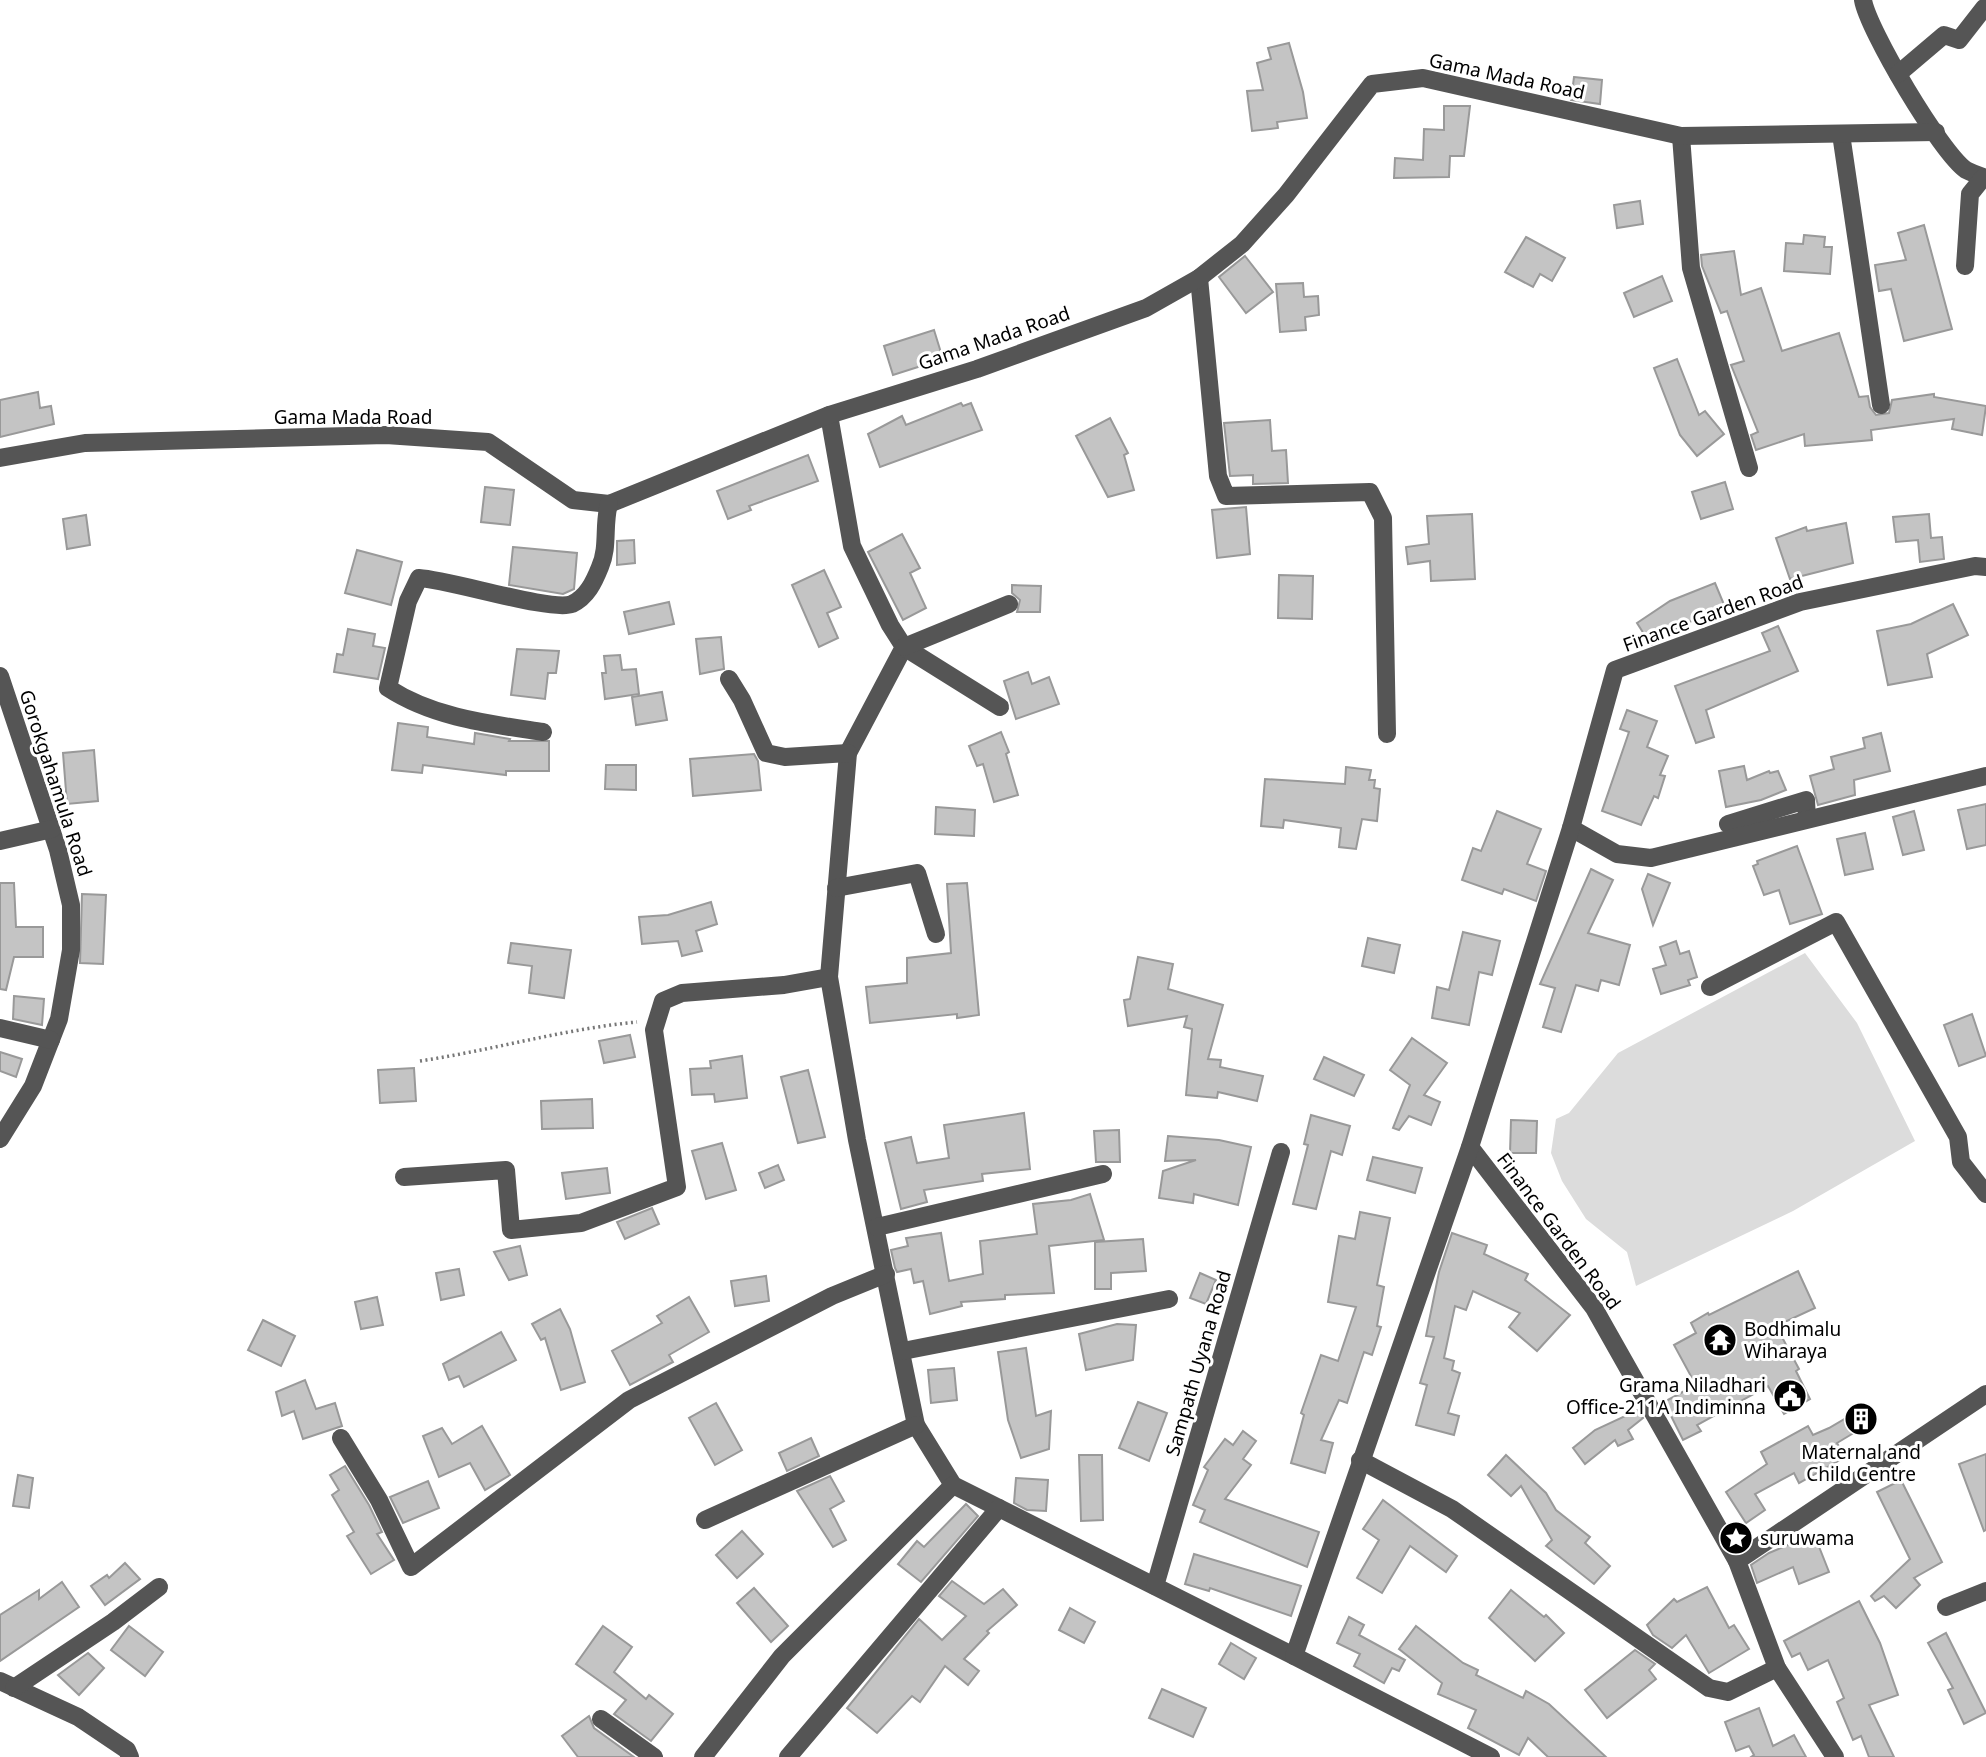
<svg xmlns="http://www.w3.org/2000/svg" width="1986" height="1757" font-family="'Noto Sans',sans-serif">
<style>
.green{fill:#dcdcdc}
.building{fill:#c4c4c4;stroke:#999;stroke-width:2}
.lines{fill:none;stroke-linecap:round;stroke-linejoin:round}
.path{stroke:#777;stroke-width:3.5;stroke-dasharray:2 3.5;stroke-linecap:butt}
.minor{stroke:#555;stroke-width:18}
.labels{text-anchor:middle;dominant-baseline:central;stroke-width:6;stroke-linejoin:round;paint-order:stroke}
.street-label{font-size:19px;fill:#000;stroke:#fff}
.poi-label{font-size:19px;fill:#000;stroke:#fff;text-anchor:start}
</style>
<rect width="100%" height="100%" fill="#fff"/>
<polygon class="green" points="1805,953 1857,1023 1915,1141 1793,1211 1636,1286 1627,1252 1586,1219 1562,1181 1551,1153 1556,1119 1569,1113 1618,1053"/>
<g class="building">
<polygon points="1289,43 1303,92 1307,118 1277,122 1278,128 1252,131 1247,91 1263,90 1257,63 1271,59 1268,48"/>
<polygon points="1574,77 1602,80 1600,104 1571,100"/>
<polygon points="1444,106 1470,106 1464,156 1450,156 1449,177 1394,178 1395,158 1423,160 1424,129 1444,130"/>
<polygon points="1640,201 1643,224 1617,228 1614,205"/>
<polygon points="1924,225 1952,329 1904,341 1891,289 1879,291 1875,265 1906,260 1898,233"/>
<polygon points="1804,235 1825,237 1824,247 1832,247 1830,274 1784,271 1786,243 1803,244"/>
<polygon points="1526,237 1565,258 1552,281 1540,274 1533,287 1505,272"/>
<polygon points="1734,251 1741,295 1761,288 1782,351 1839,333 1859,397 1868,396 1870,407 1876,415 1889,413 1892,400 1934,394 1934,397 1986,406 1982,435 1952,429 1954,419 1871,430 1872,440 1805,446 1804,434 1756,450 1751,435 1758,432 1731,365 1744,361 1727,311 1721,313 1702,266 1701,255"/>
<polygon points="1245,256 1273,292 1246,313 1219,277"/>
<polygon points="1662,276 1672,301 1634,317 1624,293"/>
<polygon points="1303,283 1304,297 1318,296 1319,315 1305,317 1306,330 1280,332 1276,284"/>
<polygon points="934,330 943,359 893,375 884,346"/>
<polygon points="1677,359 1699,415 1705,411 1724,434 1697,456 1680,435 1654,368"/>
<polygon points="38,392 40,408 51,406 54,424 0,437 0,400"/>
<polygon points="961,403 963,406 971,403 982,430 880,467 868,434 902,416 906,425"/>
<polygon points="1110,418 1128,453 1124,455 1134,490 1108,497 1076,436"/>
<polygon points="1270,420 1272,451 1286,450 1288,483 1253,484 1253,475 1230,476 1224,423"/>
<polygon points="808,455 818,481 749,506 751,510 728,519 717,491"/>
<polygon points="1725,482 1733,509 1701,519 1692,492"/>
<polygon points="485,487 514,490 510,525 481,522"/>
<polygon points="1246,507 1250,554 1217,558 1212,510"/>
<polygon points="1472,514 1475,579 1431,581 1430,561 1408,564 1406,547 1429,544 1427,516"/>
<polygon points="1929,514 1931,538 1942,537 1944,559 1920,562 1918,540 1896,542 1893,517"/>
<polygon points="86,515 90,545 67,549 63,519"/>
<polygon points="1846,523 1853,563 1790,579 1776,538 1806,527 1807,531"/>
<polygon points="902,534 920,568 910,573 926,608 903,620 868,552"/>
<polygon points="634,540 635,563 617,565 617,541"/>
<polygon points="513,547 577,553 574,589 563,594 509,585"/>
<polygon points="357,550 402,562 391,605 345,593"/>
<polygon points="824,570 841,607 827,613 838,638 819,647 792,585"/>
<polygon points="1279,575 1313,576 1312,619 1278,618"/>
<polygon points="1715,583 1725,607 1687,623 1651,645 1637,623 1670,601"/>
<polygon points="1012,585 1041,586 1040,612 1017,612 1020,600 1012,593"/>
<polygon points="669,602 674,624 629,634 624,612"/>
<polygon points="1953,604 1968,635 1927,654 1932,677 1888,685 1877,631 1911,624"/>
<polygon points="1778,626 1798,671 1706,710 1714,737 1696,743 1675,686 1770,651 1762,633"/>
<polygon points="348,629 375,634 373,646 385,648 378,679 334,672 337,654 343,655"/>
<polygon points="721,637 724,669 700,674 696,639"/>
<polygon points="517,649 559,651 556,673 548,673 545,699 511,695"/>
<polygon points="620,655 622,670 636,669 639,694 605,699 602,673 606,673 604,656"/>
<polygon points="1028,672 1032,684 1049,677 1059,704 1016,719 1004,681"/>
<polygon points="662,692 667,720 636,725 632,697"/>
<polygon points="1627,710 1657,721 1647,747 1668,756 1660,775 1665,776 1658,798 1654,796 1641,825 1602,811 1629,732 1620,729"/>
<polygon points="398,723 428,727 427,737 474,744 475,733 510,739 509,741 549,741 549,771 506,771 506,775 423,765 422,773 392,770"/>
<polygon points="1001,732 1009,752 1006,754 1018,795 994,802 983,764 977,766 969,746"/>
<polygon points="1881,733 1890,771 1854,780 1855,795 1818,805 1810,776 1834,769 1831,757 1865,748 1863,738"/>
<polygon points="94,750 98,801 67,804 63,753"/>
<polygon points="754,754 758,761 761,790 693,796 690,759"/>
<polygon points="606,765 636,765 636,790 605,789"/>
<polygon points="1744,766 1747,780 1769,771 1770,773 1778,771 1786,790 1761,800 1726,807 1719,771"/>
<polygon points="1346,767 1371,770 1369,780 1375,780 1374,788 1380,789 1377,821 1362,819 1356,849 1339,847 1341,828 1284,820 1283,828 1261,826 1265,779 1345,784"/>
<polygon points="1986,804 1986,845 1967,849 1958,810"/>
<polygon points="936,807 975,810 974,836 935,834"/>
<polygon points="1497,811 1541,829 1527,864 1546,871 1536,901 1504,889 1502,894 1462,880 1473,848 1481,851"/>
<polygon points="1914,811 1924,850 1903,855 1893,817"/>
<polygon points="1865,833 1873,869 1845,875 1837,839"/>
<polygon points="1797,846 1822,914 1790,924 1779,890 1764,895 1753,866 1758,864 1757,861"/>
<polygon points="1591,869 1613,880 1588,933 1630,945 1619,985 1601,980 1598,991 1576,985 1561,1032 1543,1027 1555,988 1540,984"/>
<polygon points="1648,874 1670,883 1653,925 1642,889"/>
<polygon points="0,883 14,883 16,927 43,927 43,957 14,957 6,990 0,989"/>
<polygon points="967,883 979,1015 957,1018 957,1014 870,1023 866,987 907,983 907,958 951,953 947,884"/>
<polygon points="82,894 106,895 103,964 80,963"/>
<polygon points="711,902 717,924 696,931 702,951 682,956 678,941 642,944 639,917 668,915"/>
<polygon points="1463,932 1500,941 1492,975 1479,972 1469,1025 1432,1018 1437,987 1449,990"/>
<polygon points="1368,938 1400,945 1394,973 1362,966"/>
<polygon points="1676,941 1680,954 1689,951 1697,977 1688,980 1690,985 1661,994 1653,969 1666,965 1660,947"/>
<polygon points="511,943 571,950 564,998 529,993 532,966 508,963"/>
<polygon points="1138,957 1173,964 1168,989 1223,1005 1208,1059 1221,1060 1220,1067 1263,1076 1257,1101 1218,1092 1217,1098 1186,1095 1192,1029 1184,1027 1187,1016 1128,1026 1124,1000 1130,999"/>
<polygon points="14,996 44,999 42,1025 13,1019"/>
<polygon points="1972,1014 1986,1056 1959,1066 1944,1025"/>
<polygon points="630,1035 635,1057 604,1063 599,1041"/>
<polygon points="1412,1038 1447,1063 1424,1095 1440,1102 1431,1125 1409,1116 1399,1130 1393,1128 1410,1085 1390,1070"/>
<polygon points="0,1052 22,1059 16,1077 0,1071"/>
<polygon points="742,1056 747,1098 715,1102 714,1094 692,1095 690,1069 711,1068 710,1061"/>
<polygon points="1324,1057 1364,1075 1354,1096 1314,1079"/>
<polygon points="414,1068 416,1101 380,1103 378,1070"/>
<polygon points="808,1070 825,1137 798,1143 781,1077"/>
<polygon points="592,1099 593,1128 542,1129 541,1101"/>
<polygon points="1024,1113 1030,1169 982,1174 983,1181 924,1190 927,1202 901,1209 885,1143 911,1137 917,1163 949,1158 944,1125"/>
<polygon points="1311,1115 1350,1126 1342,1155 1331,1151 1316,1209 1293,1204 1308,1145 1304,1144"/>
<polygon points="1511,1120 1537,1121 1536,1153 1510,1153"/>
<polygon points="1119,1130 1120,1162 1096,1162 1094,1131"/>
<polygon points="1168,1136 1219,1140 1251,1147 1238,1205 1194,1194 1193,1203 1159,1198 1163,1171 1196,1160 1165,1161"/>
<polygon points="722,1143 736,1190 706,1199 692,1151"/>
<polygon points="1373,1157 1422,1168 1415,1193 1367,1180"/>
<polygon points="778,1165 784,1180 765,1188 759,1173"/>
<polygon points="607,1168 610,1193 566,1199 562,1173"/>
<polygon points="1090,1194 1104,1240 1049,1246 1054,1293 1005,1295 1005,1299 961,1302 962,1306 930,1314 923,1281 914,1283 911,1269 897,1272 895,1268 891,1250 908,1246 906,1238 941,1233 949,1281 983,1274 980,1241 1037,1234 1033,1204 1071,1200"/>
<polygon points="652,1208 659,1224 625,1239 617,1222"/>
<polygon points="1360,1212 1390,1218 1377,1285 1384,1287 1377,1326 1381,1327 1372,1355 1364,1352 1347,1403 1339,1400 1321,1440 1333,1443 1325,1473 1291,1463 1304,1415 1301,1413 1321,1355 1338,1361 1356,1307 1328,1302 1339,1236 1355,1239"/>
<polygon points="1452,1233 1487,1245 1484,1254 1528,1274 1525,1280 1570,1315 1537,1351 1509,1327 1520,1313 1473,1291 1466,1310 1455,1306 1444,1358 1454,1361 1452,1370 1460,1373 1448,1413 1459,1416 1454,1435 1416,1425 1427,1385 1420,1383 1434,1337 1426,1336 1439,1272"/>
<polygon points="1143,1239 1146,1271 1111,1273 1111,1289 1095,1289 1095,1242"/>
<polygon points="520,1246 527,1275 509,1280 494,1252"/>
<polygon points="459,1269 464,1295 441,1300 436,1273"/>
<polygon points="1798,1271 1815,1308 1776,1326 1799,1369 1796,1371 1810,1399 1784,1414 1768,1386 1697,1425 1701,1431 1683,1440 1664,1402 1692,1387 1688,1380 1692,1378 1674,1345 1696,1333 1691,1323 1708,1313 1709,1315"/>
<polygon points="1200,1273 1216,1280 1206,1304 1190,1298"/>
<polygon points="766,1276 769,1301 735,1306 731,1281"/>
<polygon points="377,1297 383,1325 361,1329 355,1302"/>
<polygon points="689,1297 709,1332 669,1355 673,1362 630,1385 612,1351 662,1323 657,1316"/>
<polygon points="560,1309 570,1329 585,1382 561,1390 545,1338 541,1340 532,1324"/>
<polygon points="263,1320 295,1336 281,1366 248,1350"/>
<polygon points="1117,1324 1136,1325 1133,1360 1086,1370 1079,1334"/>
<polygon points="501,1332 516,1360 464,1387 459,1376 449,1380 443,1364"/>
<polygon points="1026,1348 1036,1416 1051,1411 1049,1449 1021,1458 1008,1420 998,1352"/>
<polygon points="954,1368 957,1400 931,1403 928,1370"/>
<polygon points="305,1380 316,1409 335,1403 342,1426 303,1439 294,1411 282,1416 276,1392"/>
<polygon points="1138,1402 1167,1413 1149,1461 1119,1448"/>
<polygon points="716,1403 742,1450 715,1465 689,1418"/>
<polygon points="1868,1405 1877,1419 1837,1443 1845,1457 1799,1483 1794,1473 1755,1494 1765,1510 1746,1523 1726,1492 1767,1464 1761,1452 1808,1426 1813,1435 1829,1428"/>
<polygon points="1638,1410 1643,1418 1628,1430 1633,1439 1618,1446 1615,1440 1585,1464 1573,1448 1595,1430"/>
<polygon points="482,1426 510,1475 485,1490 470,1463 439,1477 423,1436 442,1428 452,1444"/>
<polygon points="1243,1431 1256,1441 1243,1459 1251,1465 1225,1499 1319,1532 1307,1567 1200,1522 1205,1510 1193,1505 1208,1470 1204,1467 1225,1439 1233,1445"/>
<polygon points="811,1438 819,1456 787,1471 779,1453"/>
<polygon points="1986,1454 1986,1530 1984,1531 1959,1464"/>
<polygon points="1079,1455 1102,1455 1103,1520 1081,1521"/>
<polygon points="1506,1455 1546,1493 1556,1510 1590,1537 1585,1543 1610,1566 1594,1584 1546,1546 1552,1540 1521,1486 1511,1496 1488,1475"/>
<polygon points="345,1466 369,1505 382,1532 377,1534 394,1560 371,1574 347,1536 354,1532 332,1495 339,1490 330,1475"/>
<polygon points="18,1475 33,1478 29,1508 13,1506"/>
<polygon points="830,1476 844,1501 830,1509 846,1540 833,1547 797,1491"/>
<polygon points="1016,1478 1048,1480 1046,1511 1027,1510 1014,1503"/>
<polygon points="1901,1480 1942,1562 1914,1578 1920,1585 1896,1608 1884,1596 1875,1601 1871,1596 1910,1559 1877,1492"/>
<polygon points="428,1481 439,1508 403,1523 390,1497"/>
<polygon points="1383,1500 1457,1556 1446,1572 1410,1546 1382,1593 1357,1578 1379,1540 1363,1529"/>
<polygon points="966,1504 978,1516 921,1582 898,1564 917,1541 924,1547"/>
<polygon points="742,1531 763,1554 737,1578 716,1555"/>
<polygon points="1814,1534 1829,1572 1799,1584 1793,1567 1757,1583 1751,1565 1769,1553"/>
<polygon points="1194,1554 1301,1586 1291,1616 1210,1588 1209,1591 1185,1584"/>
<polygon points="125,1563 140,1579 105,1605 91,1586 107,1575 109,1578"/>
<polygon points="952,1581 984,1604 1003,1589 1017,1605 987,1631 989,1633 964,1659 979,1671 968,1685 945,1666 920,1702 912,1696 877,1733 847,1708 919,1619 942,1640 966,1616 939,1596"/>
<polygon points="62,1582 79,1607 0,1661 0,1615 39,1590 39,1599"/>
<polygon points="1707,1587 1729,1628 1734,1625 1749,1649 1709,1673 1686,1635 1672,1648 1653,1635 1647,1625 1674,1599 1677,1602"/>
<polygon points="754,1588 788,1626 771,1642 737,1603"/>
<polygon points="1511,1590 1544,1617 1546,1615 1564,1633 1535,1661 1489,1618"/>
<polygon points="1859,1601 1880,1643 1898,1695 1869,1705 1894,1757 1869,1757 1861,1736 1853,1740 1837,1702 1844,1698 1828,1660 1808,1670 1800,1653 1792,1657 1784,1641"/>
<polygon points="1070,1608 1095,1622 1084,1643 1059,1630"/>
<polygon points="1349,1617 1364,1625 1359,1635 1405,1660 1399,1671 1392,1668 1384,1683 1354,1666 1360,1654 1337,1643"/>
<polygon points="129,1626 163,1652 145,1676 111,1650"/>
<polygon points="603,1626 632,1647 614,1672 646,1699 649,1695 673,1714 651,1741 614,1714 626,1700 576,1664"/>
<polygon points="1416,1626 1463,1663 1478,1670 1476,1675 1523,1698 1526,1691 1549,1704 1606,1757 1548,1757 1528,1738 1519,1755 1468,1728 1476,1710 1438,1694 1442,1683 1399,1649"/>
<polygon points="1946,1633 1986,1713 1964,1724 1948,1690 1953,1688 1928,1643"/>
<polygon points="1231,1643 1256,1658 1244,1679 1219,1664"/>
<polygon points="1635,1650 1655,1664 1649,1670 1656,1679 1607,1718 1585,1690"/>
<polygon points="88,1653 104,1668 79,1695 58,1675"/>
<polygon points="1162,1689 1206,1708 1193,1737 1149,1718"/>
<polygon points="1759,1708 1773,1746 1794,1735 1806,1757 1751,1757 1754,1755 1749,1746 1736,1751 1725,1722"/>
<polygon points="589,1716 594,1728 634,1757 578,1757 562,1736"/>
</g>
<g class="lines">
<path class="path" d="M420 1061C493 1050 564 1029 637 1022"/>
<g class="minor">
<path d="M1863 0C1868 30 1941 153 1966 170 1972 173 1980 176 1986 178"/>
<polyline points="1898,74 1944,35 1959,40 1984,8"/>
<polyline points="1841,134 1881,405"/>
<polyline points="1681,136 1691,268 1749,468"/>
<polyline points="1965,266 1970,194 1983,178"/>
<polyline points="1199,278 1218,476 1226,496 1370,492 1383,518 1387,734"/>
<polyline points="829,415 852,546 890,625 904,647 848,753 829,977 857,1140 916,1425 953,1485 1294,1656"/>
<polyline points="0,458 85,443 386,435 488,442 573,500 609,504 829,415 977,369 1146,308 1199,278 1242,244 1286,195 1372,84 1423,78 1681,136 1936,132"/>
<polyline points="904,647 1000,707"/>
<polyline points="904,647 1009,604"/>
<polyline points="0,676 58,850 71,905 71,950 59,1019 33,1086 0,1139"/>
<polyline points="729,679 742,700 766,753 785,757 848,753"/>
<path d="M543 732C490 724 434 718 388 688L408 601 419 578C451 580 552 612 572 604 587 597 594 582 600 567 609 547 603 525 609 504"/>
<polyline points="1728,824 1806,800 1807,819"/>
<polyline points="1571,828 1617,854 1651,858 1986,776"/>
<polyline points="0,841 52,829"/>
<polyline points="836,888 917,873 936,934"/>
<polyline points="1710,987 1836,922 1958,1137 1961,1162 1986,1194"/>
<polyline points="0,1028 51,1040"/>
<polyline points="1470,1147 1594,1308 1737,1561"/>
<polyline points="404,1177 506,1170 511,1230 581,1223 677,1187 654,1030 663,1001 682,993 784,985 829,977"/>
<polyline points="877,1227 1103,1174"/>
<polyline points="903,1351 1169,1299"/>
<polyline points="341,1438 379,1500 411,1567 629,1400 832,1296 886,1274"/>
<polyline points="1360,1460 1452,1509 1709,1688 1728,1692 1777,1668"/>
<polyline points="705,1520 916,1425"/>
<polyline points="1155,1586 1281,1152"/>
<polyline points="1946,1607 1986,1591"/>
<polyline points="0,1681 78,1717 127,1750 130,1757"/>
<polyline points="14,1688 113,1622 159,1587"/>
<polyline points="601,1719 654,1757"/>
<polyline points="703,1757 782,1656 953,1485"/>
<polyline points="788,1757 999,1508"/>
<polyline points="1491,1757 1294,1656 1470,1147 1571,828 1615,670 1800,602 1975,566 1986,567"/>
<polyline points="1835,1757 1777,1668 1737,1561 1986,1394"/>
</g>
</g>
<defs>
<symbol id="temple-disc" viewBox="-11 -11 22 22"><circle r="9.5" fill="#000" stroke="#fff"/><path d="M0-6L5-2H3V0L6.5 2.5H4V6H1.5V3h-3V6H-4V2.5H-6.5L-3 0V-2H-5Z" fill="#fff"/></symbol>
<symbol id="civic-disc" viewBox="-11 -11 22 22"><circle r="9.5" fill="#000" stroke="#fff"/><path d="M-.6-6.5H3V-4.5H.6V-3L4-1V1h2V6H-6V1h2V-1L-.6-3ZM-1.2 2.5V6h2.4V2.5Z" fill="#fff"/></symbol>
<symbol id="building-disc" viewBox="-11 -11 22 22"><circle r="9.5" fill="#000" stroke="#fff"/><path d="M-4-6H4V6H1V3H-1V6H-4ZM-2.5-4.3h1.7v1.8h-1.7ZM.8-4.3h1.7v1.8H.8ZM-2.5-1h1.7V.8h-1.7ZM.8-1h1.7V.8H.8Z" fill="#fff"/></symbol>
<symbol id="sight-disc" viewBox="-11 -11 22 22"><circle r="9.5" fill="#000" stroke="#fff"/><path d="M0-6L1.8-2.2L6-1.7L2.9 1.2L3.7 5.4L0 3.3L-3.7 5.4L-2.9 1.2L-6-1.7L-1.8-2.2Z" fill="#fff"/></symbol>
</defs>
<g fill-rule="evenodd">
<use href="#temple-disc" x="1701" y="1321" width="38" height="38"/>
<use href="#civic-disc" x="1771" y="1377" width="38" height="38"/>
<use href="#building-disc" x="1842" y="1400" width="38" height="38"/>
<use href="#sight-disc" x="1717" y="1519" width="38" height="38"/>
</g>
<g class="labels">
<g class="street-label">
<text transform="translate(1507 76) rotate(12)">Gama Mada Road</text>
<text transform="translate(994 338) rotate(-19)">Gama Mada Road</text>
<text x="353" y="417">Gama Mada Road</text>
<text transform="translate(1713 613) rotate(-20)">Finance Garden Road</text>
<text transform="translate(56 783) rotate(72)">Gorokgahamula Road</text>
<text transform="translate(1559 1231) rotate(53)">Finance Garden Road</text>
<text transform="translate(1198 1363) rotate(-74)">Sampath Uyana Road</text>
</g>
<g class="poi-label">
<text x="1744" y="1329">Bodhimalu<tspan x="1744" dy="22">Wiharaya</tspan></text>
<text x="1766" y="1385" text-anchor="end">Grama Niladhari<tspan x="1766" dy="22">Office-211A Indiminna</tspan></text>
<text x="1861" y="1452" text-anchor="middle">Maternal and<tspan x="1861" dy="22">Child Centre</tspan></text>
<text x="1760" y="1538">suruwama</text>
</g>
</g>
</svg>
